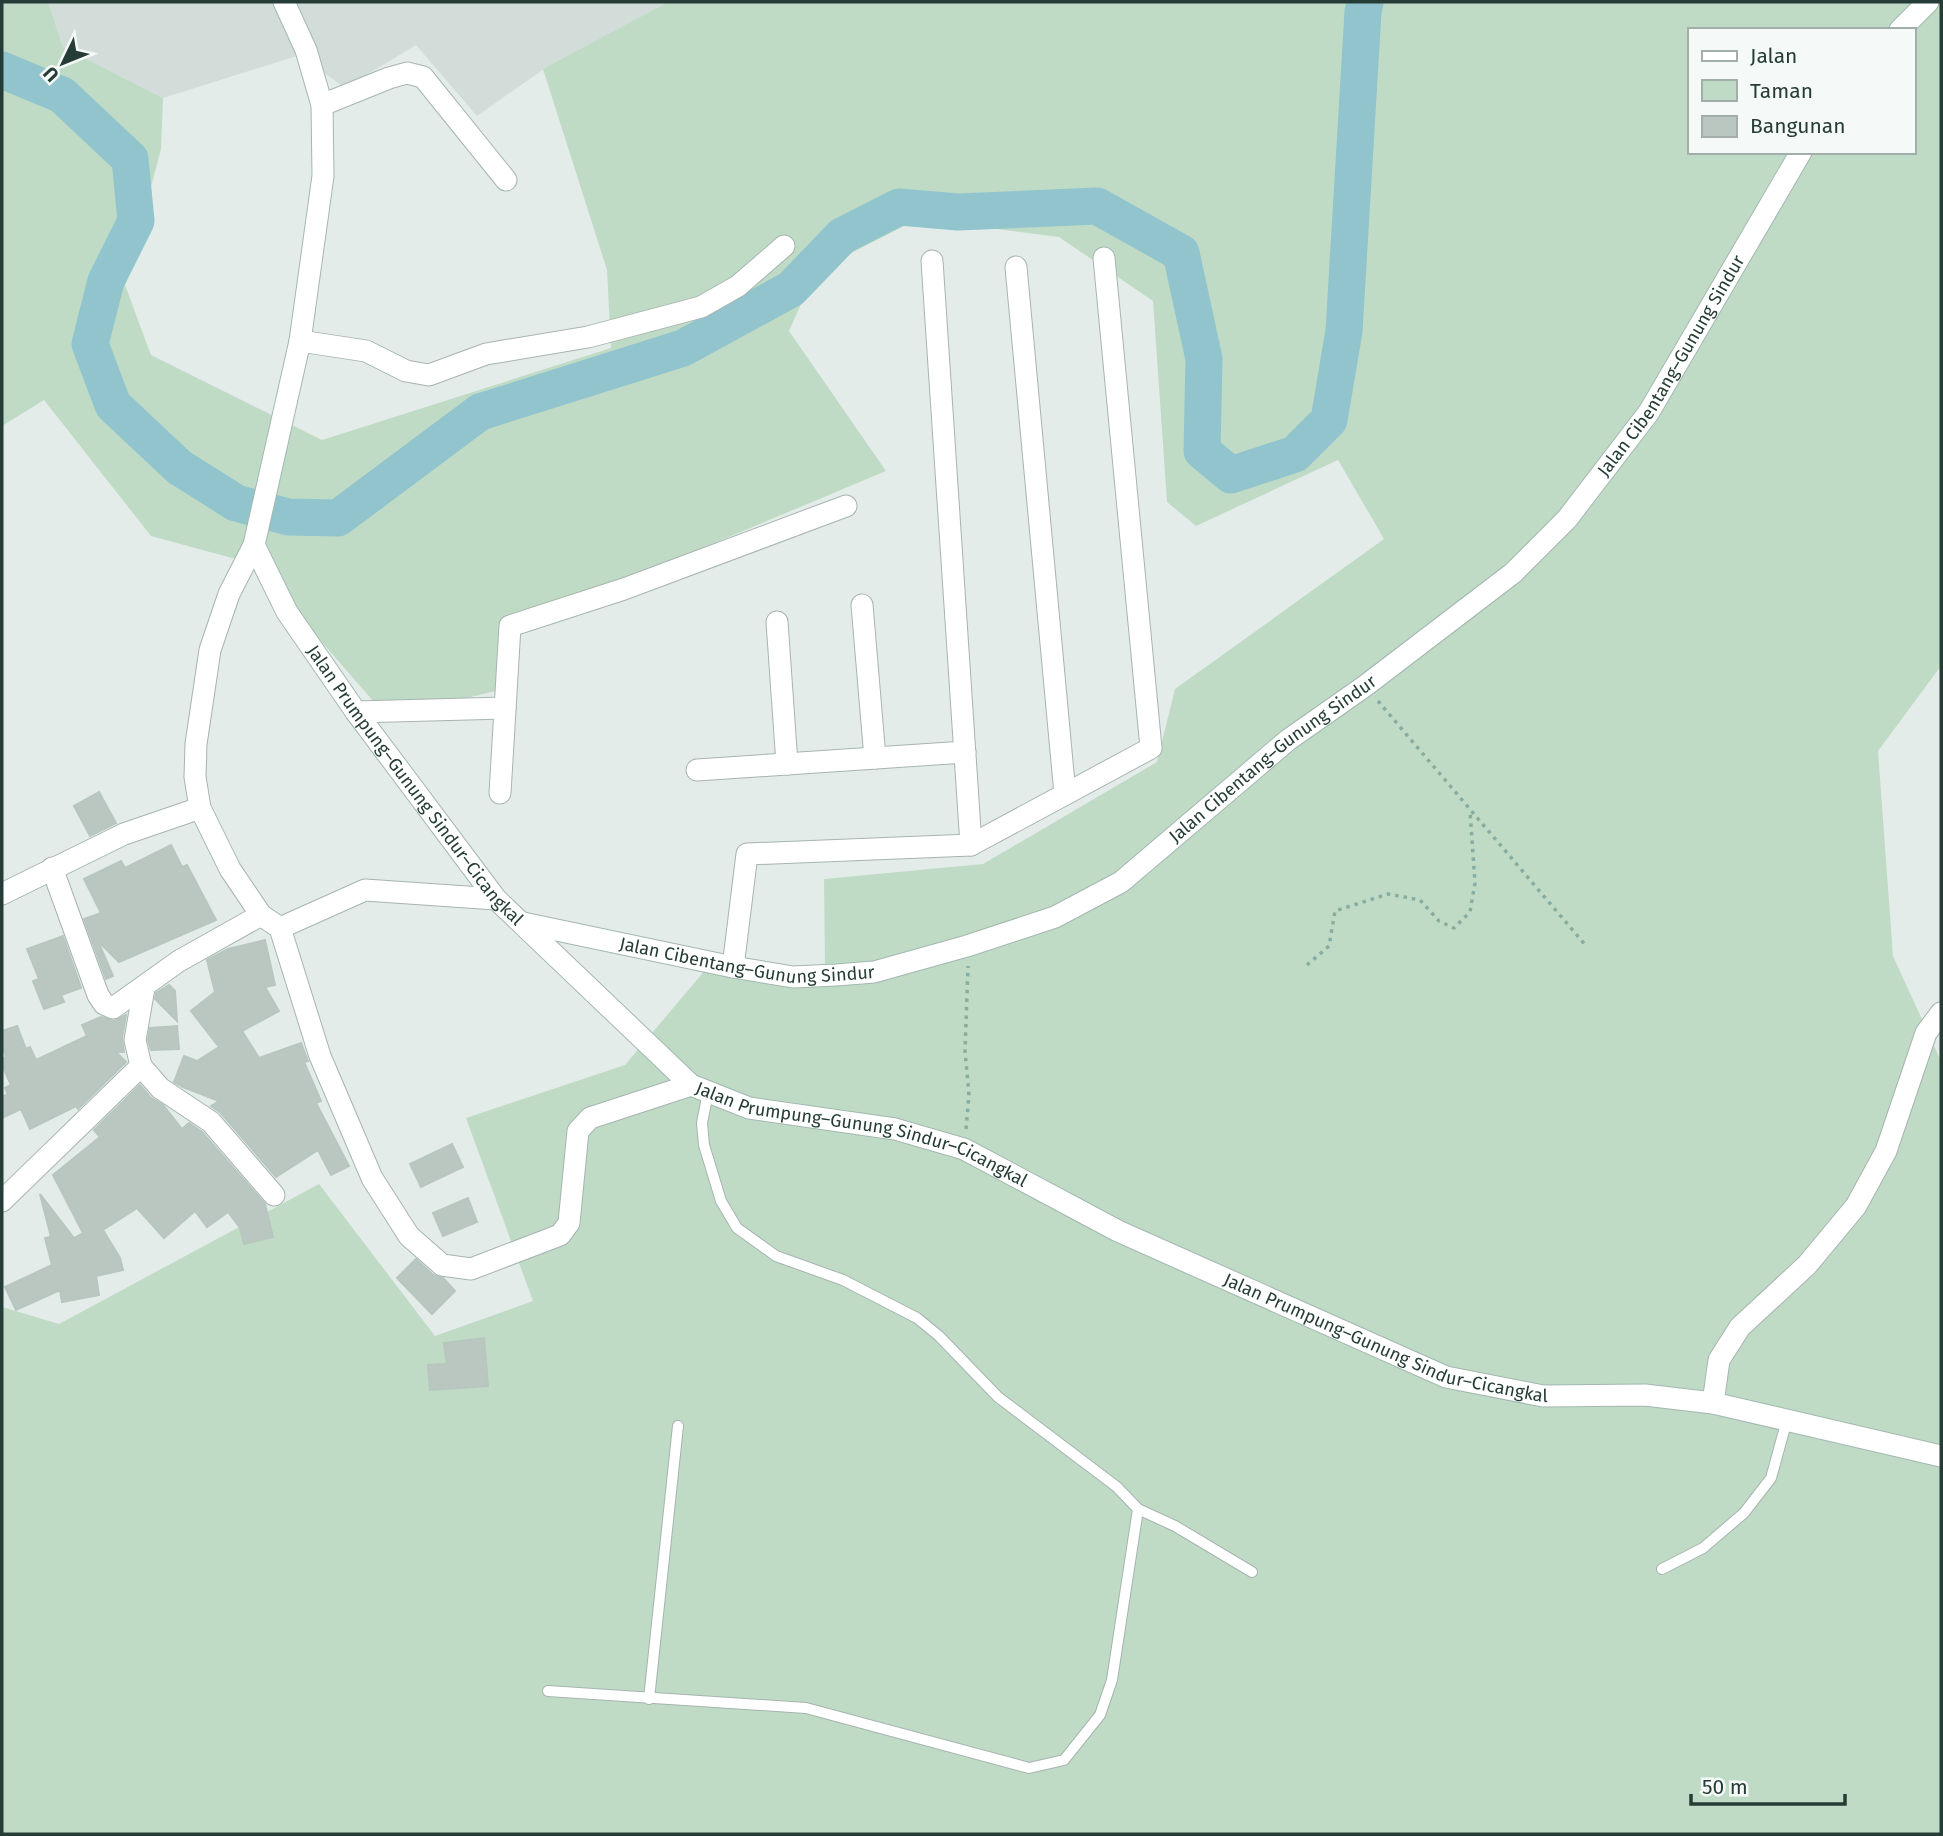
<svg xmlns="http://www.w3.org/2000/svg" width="1943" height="1836" font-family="'Fira Sans',sans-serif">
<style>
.built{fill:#d2dcd8}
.green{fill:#bfdbc6;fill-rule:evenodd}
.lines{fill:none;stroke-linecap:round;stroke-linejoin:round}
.river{stroke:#91c4cc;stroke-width:37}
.building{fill:#bac7c1;stroke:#b7c6bf;stroke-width:2}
.lane-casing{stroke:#a7b4b0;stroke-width:12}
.street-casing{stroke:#a7b4b0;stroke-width:23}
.secondary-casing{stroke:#a3b7b0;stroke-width:23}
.path{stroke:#87ada1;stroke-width:3.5;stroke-dasharray:3.5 5;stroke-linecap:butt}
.lane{stroke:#fff;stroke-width:10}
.street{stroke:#fff;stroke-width:21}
.secondary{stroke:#fff;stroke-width:21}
.labels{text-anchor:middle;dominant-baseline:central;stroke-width:5;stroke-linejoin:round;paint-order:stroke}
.street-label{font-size:18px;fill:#253d36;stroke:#f5f9f7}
</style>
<rect width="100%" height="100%" fill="#e4ece9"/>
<polygon class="built" points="48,2 668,2 544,69 477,116 416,45 345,88 300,55 163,98 63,47"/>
<path class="green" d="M2 2H48L63 47 163 98 161 149 125 285 151 355 322 440 611 348 607 270 543 69 668 2H1941V666L1878 751 1893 956 1941 1061V1834H2V1307L59 1324 319 1184 435 1336 533 1301 466 1118 625 1065 712 962 825 969 824 879 983 864 1157 762 1175 689 1384 539 1338 460 1196 526 1167 502 1153 301 1059 237 918 219 816 271 789 331 886 471 512 628 500 690 387 717 254 564 151 536 44 400 2 426ZM1689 30H1913V152H1689Z"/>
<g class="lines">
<polyline class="river" points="2,70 62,95 130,159 136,221 106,281 90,344 113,405 179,467 236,503 288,517 338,518 480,412 683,348 791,289 842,236 899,207 958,212 1097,206 1181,253 1204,359 1202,451 1231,475 1295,454 1329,420 1344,331 1363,12 1365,2"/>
</g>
<g class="building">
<polygon points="99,792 116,823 90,836 74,806"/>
<polygon points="171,845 182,867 187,865 216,920 119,962 98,941 113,976 106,979 84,919 101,913 84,879 121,861 125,868"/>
<polygon points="63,936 81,988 61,995 64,1002 44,1009 33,981 39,979 27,949"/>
<polygon points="265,940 275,985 265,987 279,1011 242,1031 259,1058 301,1043 308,1061 304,1062 321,1101 316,1103 349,1166 331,1175 318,1150 276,1177 221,1113 211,1106 219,1101 183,1087 174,1082 184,1056 197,1061 219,1047 191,1011 215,992 207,960 228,949"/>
<polygon points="169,985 175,991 177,1021 155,999 156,993"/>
<polygon points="126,1015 122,1038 124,1052 116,1052 126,1062 78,1109 76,1106 30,1129 21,1109 2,1118 2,1097 8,1094 5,1088 11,1085 2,1065 2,1059 6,1057 2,1045 2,1031 17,1026 26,1049 30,1047 36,1060 87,1036 82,1025 101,1017 114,1021"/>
<polygon points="177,1026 179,1049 151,1050 148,1040 150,1028"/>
<polygon points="140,1085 150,1097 163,1105 182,1129 189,1123 202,1132 265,1204 273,1237 244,1244 240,1228 228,1212 207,1227 195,1211 164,1238 137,1208 103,1230 120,1258 123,1270 96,1276 99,1295 62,1302 60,1290 16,1310 5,1287 52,1265 45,1238 51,1237 40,1194 74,1238 83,1233 53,1175 100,1137 94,1130"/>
<polygon points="452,1144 463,1167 421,1187 410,1164"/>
<polygon points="468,1198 477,1222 443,1236 433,1213"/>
<polygon points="416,1259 433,1275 443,1278 455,1291 432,1314 397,1278"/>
<polygon points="484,1338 488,1386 430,1390 428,1365 447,1364 444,1343"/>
</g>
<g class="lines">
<defs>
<g id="lane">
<polyline points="708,1092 702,1123 704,1145 721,1201 737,1228 776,1256 843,1280 917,1318 939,1336 998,1397 1117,1487 1138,1509 1175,1526 1252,1572"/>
<polyline points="1662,1569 1703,1548 1744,1513 1771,1478 1787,1420"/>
<polyline points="548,1691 806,1708 1029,1768 1064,1760 1100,1715 1112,1680 1138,1509"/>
<polyline points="649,1699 678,1426"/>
</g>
<g id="street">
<polyline points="322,105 389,78 407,73 423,77 506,180"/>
<polyline points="1016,267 1065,794"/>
<polyline points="300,341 366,351 406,371 429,375 486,354 588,337 701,307 738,286 784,246"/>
<polyline points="254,545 229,594 210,650 196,744 195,777 200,808 230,869 261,915 280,928 365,890 496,899"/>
<polyline points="862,605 875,758"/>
<polyline points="777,622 787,764"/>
<polyline points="356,712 505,708"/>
<polyline points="697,770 965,752"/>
<polyline points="500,793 510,626 624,589 846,506"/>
<polyline points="971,845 1151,748 1104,258"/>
<polyline points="52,868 98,995 104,1004 113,1008 179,961 261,915"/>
<polyline points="2,894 124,834 200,808"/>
<polyline points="280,928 320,1056 372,1178 409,1236 442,1265 471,1269 560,1235 569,1223 578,1131 590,1118 691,1085"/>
<polyline points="733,967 747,854 971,845 932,261"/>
<polyline points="144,988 135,1040 141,1066 160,1088 211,1122 274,1195"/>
<polyline points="2,1201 141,1066"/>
<polyline points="1713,1403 1719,1360 1740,1327 1807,1265 1856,1206 1886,1151 1926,1033 1941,1013"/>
</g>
<g id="secondary">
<path id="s1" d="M284 2 306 50 322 105 323 176 300 341 254 545 287 612 356 712 496 899 691 1085 749 1108 895 1129 964 1149 1118 1231 1446 1377 1543 1396 1645 1395 1713 1403 1941 1456"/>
<polyline points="1900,30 1928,2"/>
<path id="s2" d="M523 923 733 967 793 977 836 975 874 972 967 946 1055 917 1121 882 1288 740 1365 686 1513 573 1567 519 1649 412 1801 152"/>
</g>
</defs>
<use href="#lane" class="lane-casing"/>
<use href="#street" class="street-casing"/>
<use href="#secondary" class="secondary-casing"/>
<g class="path">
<polyline points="1378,701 1587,947"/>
<polyline points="1307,965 1329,946 1335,911 1388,894 1420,900 1439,921 1454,928 1470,912 1475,883 1470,811"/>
<polyline points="966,1129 969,1095 965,1051 968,966"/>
</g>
<use href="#lane" class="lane"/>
<use href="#street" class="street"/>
<use href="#secondary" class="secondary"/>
</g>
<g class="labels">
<g class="street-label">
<text stroke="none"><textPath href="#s2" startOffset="1382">Jalan Cibentang–Gunung Sindur</textPath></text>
<text stroke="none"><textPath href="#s2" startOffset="816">Jalan Cibentang–Gunung Sindur</textPath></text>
<text stroke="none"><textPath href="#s1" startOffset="847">Jalan Prumpung–Gunung Sindur–Cicangkal</textPath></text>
<text stroke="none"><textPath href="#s2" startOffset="228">Jalan Cibentang–Gunung Sindur</textPath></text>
<text stroke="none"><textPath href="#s1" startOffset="1435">Jalan Prumpung–Gunung Sindur–Cicangkal</textPath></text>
<text stroke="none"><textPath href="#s1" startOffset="2002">Jalan Prumpung–Gunung Sindur–Cicangkal</textPath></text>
</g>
</g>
<rect width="1943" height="1836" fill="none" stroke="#253d36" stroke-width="7"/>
<rect x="1688" y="28" width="228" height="126" fill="#f5f9f7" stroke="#a2aeaa" stroke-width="2"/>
<rect x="1702" y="51" width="35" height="10" fill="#ffffff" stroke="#a2aeaa" stroke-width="2"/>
<text x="1750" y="63" font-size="21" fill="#253d36">Jalan</text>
<rect x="1702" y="80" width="35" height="21" fill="#bfdbc6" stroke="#a2aeaa" stroke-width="2"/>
<text x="1750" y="98" font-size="21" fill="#253d36">Taman</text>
<rect x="1702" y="116" width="35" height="21" fill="#bac7c1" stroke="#a2aeaa" stroke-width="2"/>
<text x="1750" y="133" font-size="21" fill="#253d36">Bangunan</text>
<g transform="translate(63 63) rotate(227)" stroke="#f5f9f7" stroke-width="5" paint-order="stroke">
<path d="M0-5L12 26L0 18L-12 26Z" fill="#253d36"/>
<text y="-10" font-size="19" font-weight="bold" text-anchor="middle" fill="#253d36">U</text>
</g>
<path d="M1691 1794v10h154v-10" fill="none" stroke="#253d36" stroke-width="3.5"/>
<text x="1702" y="1794" font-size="21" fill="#253d36" stroke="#f5f9f7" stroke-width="5" paint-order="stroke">50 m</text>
</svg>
